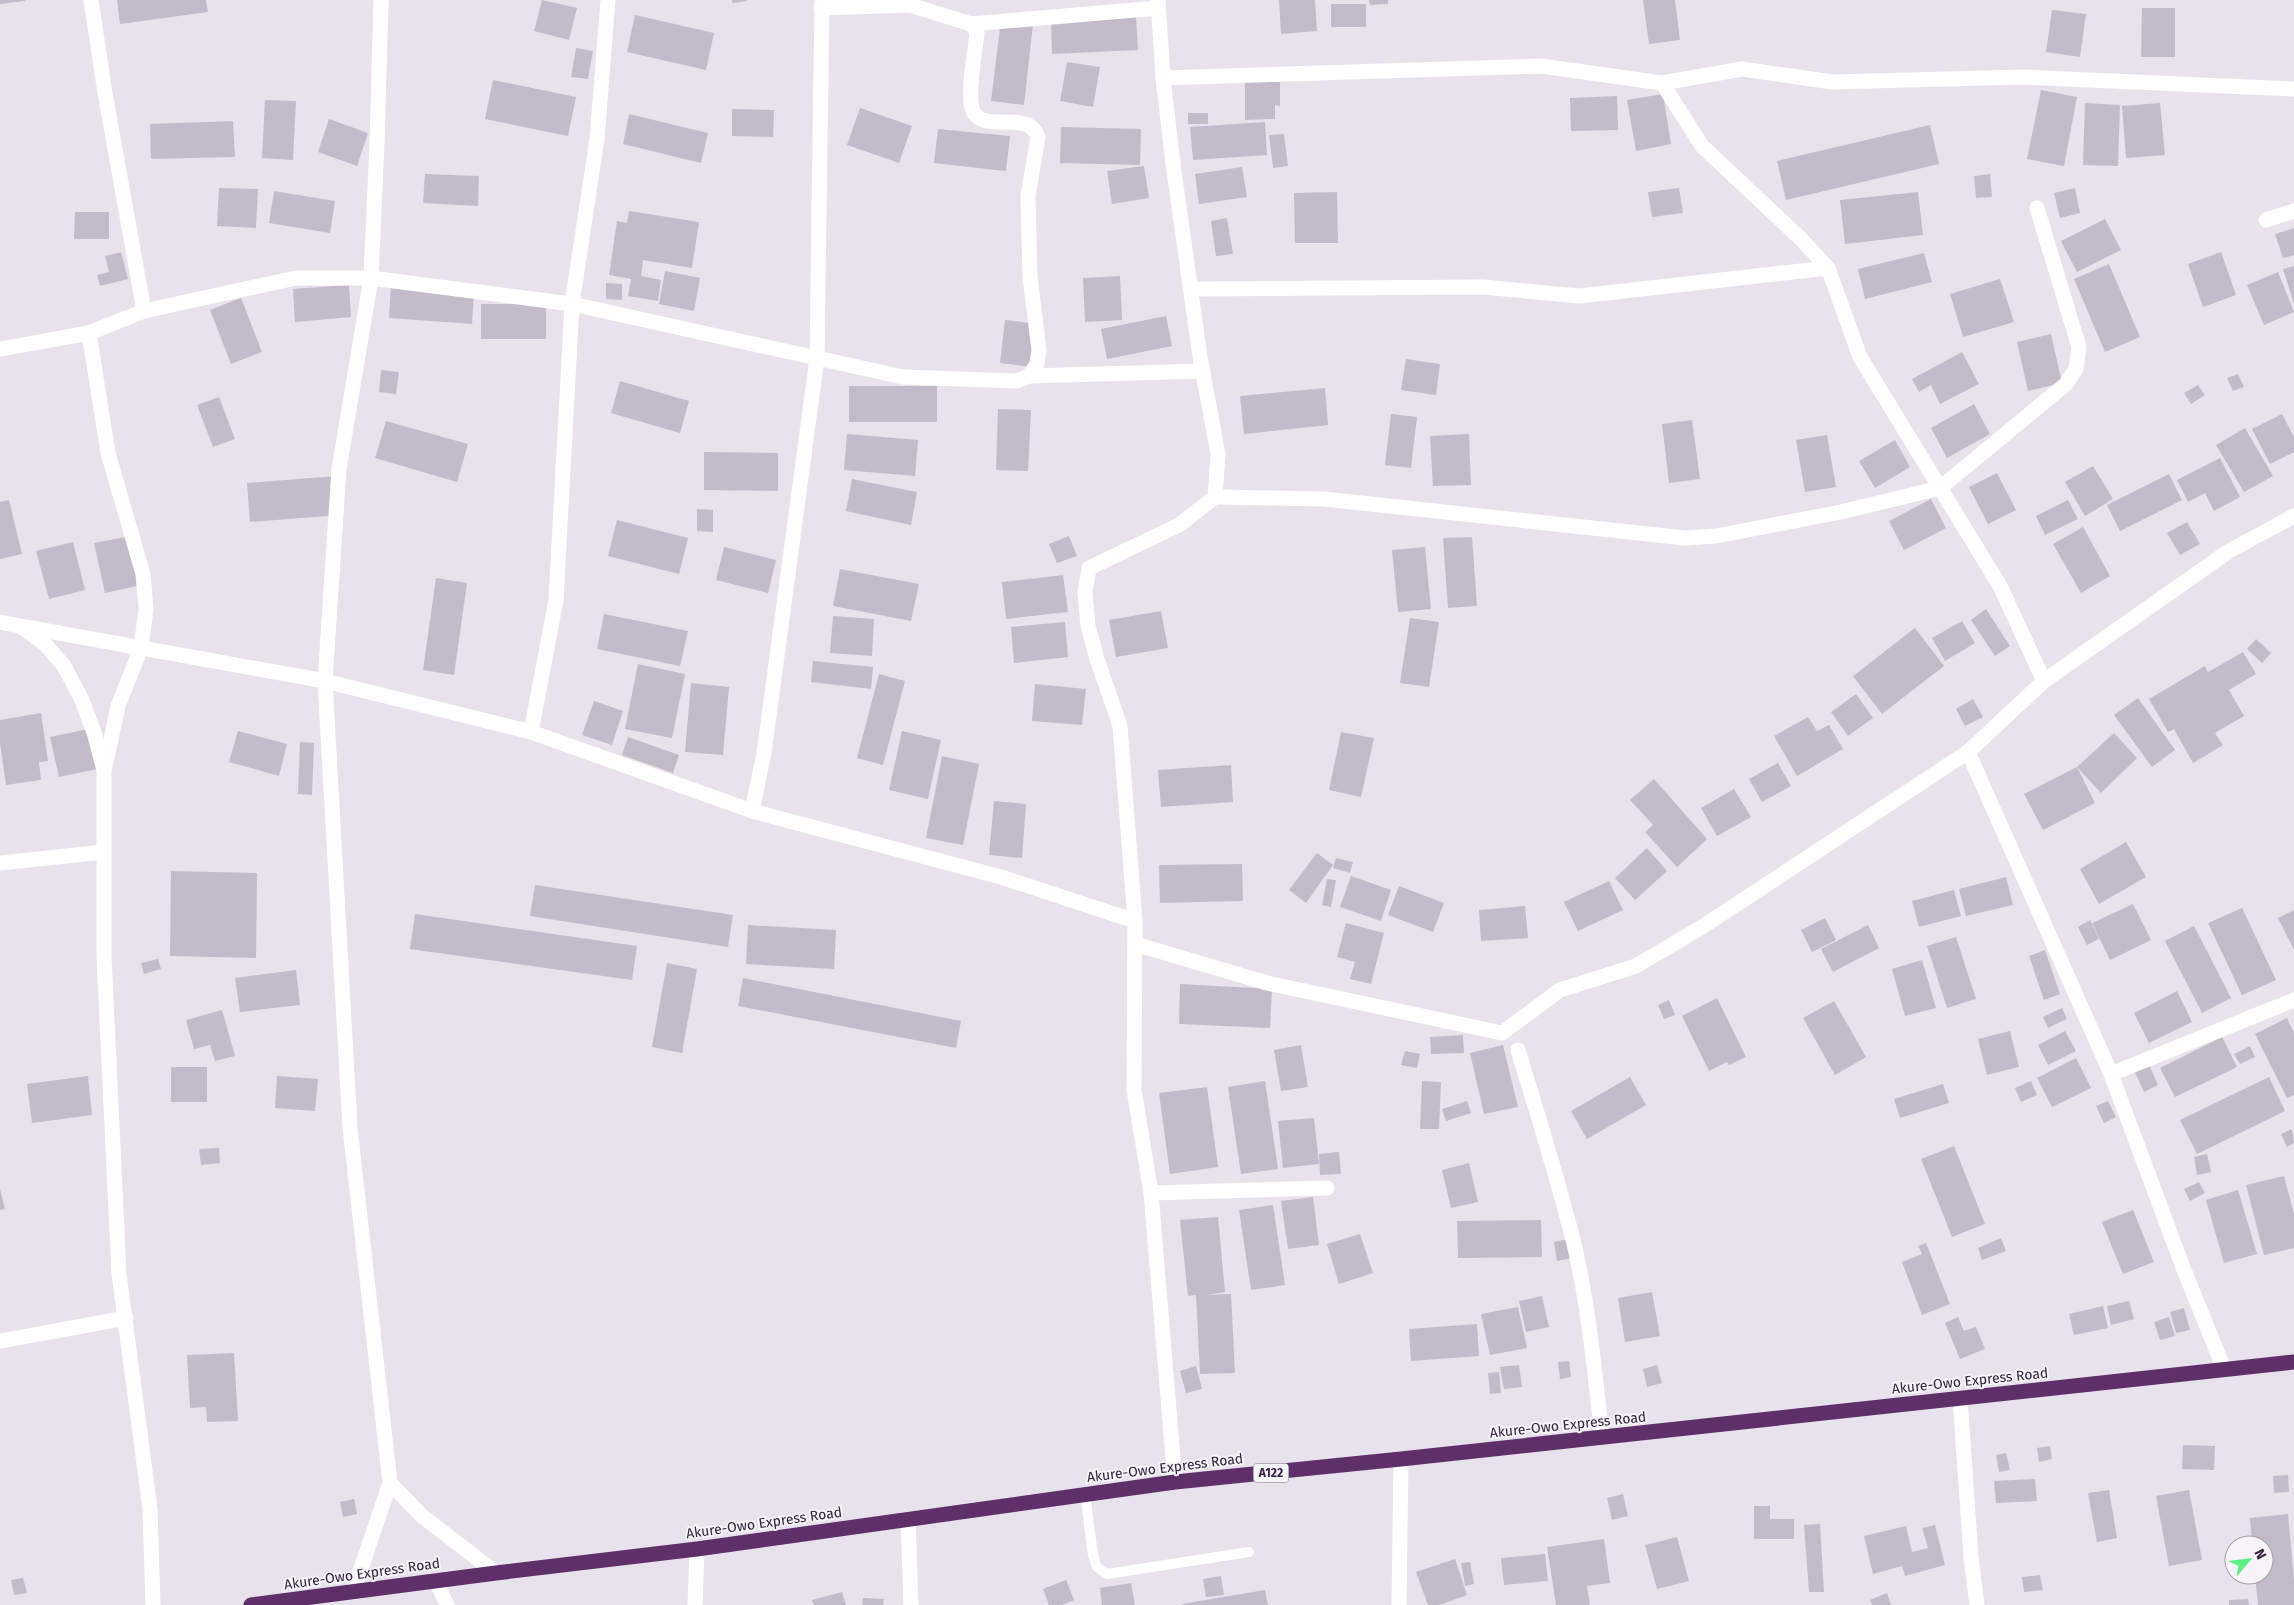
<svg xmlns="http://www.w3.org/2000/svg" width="2294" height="1605" font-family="'Fira Sans',sans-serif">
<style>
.building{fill:#c4bbca}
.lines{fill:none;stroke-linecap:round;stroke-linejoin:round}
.lane{stroke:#fff;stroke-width:10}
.street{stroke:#fff;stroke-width:15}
.highway{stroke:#5e2f68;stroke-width:15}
.labels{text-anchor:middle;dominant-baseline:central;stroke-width:4;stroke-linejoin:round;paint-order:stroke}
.shield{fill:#f6f3f9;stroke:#706175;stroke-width:1}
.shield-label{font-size:12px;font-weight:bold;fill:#36233d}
.street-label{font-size:14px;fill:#36233d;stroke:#f6f3f9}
</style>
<rect width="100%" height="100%" fill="#e8e2ec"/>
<g class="building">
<polygon points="0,0 25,0 25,1 0,4"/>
<polygon points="117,0 206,0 208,12 120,24"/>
<polygon points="542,0 577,8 569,40 534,31"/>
<polygon points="732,0 747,0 747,1 732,3"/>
<polygon points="1279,0 1315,0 1317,31 1281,34"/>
<polygon points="1369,0 1388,0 1388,4 1370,5"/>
<polygon points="1643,0 1675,0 1680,40 1649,44"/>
<rect x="1331" y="4" width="35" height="23"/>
<polygon points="2142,8 2175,8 2175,57 2141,57"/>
<polygon points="2052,10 2086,14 2080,57 2046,52"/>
<polygon points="635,15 714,33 706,70 627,52"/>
<polygon points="1136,17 1138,50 1052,54 1051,21"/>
<polygon points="1001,20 1033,24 1024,105 991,101"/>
<polygon points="576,48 593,51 588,79 571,77"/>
<polygon points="1067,62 1100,67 1093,107 1060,101"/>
<polygon points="493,80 576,97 568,136 485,119"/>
<polygon points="1245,82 1280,82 1280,106 1275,105 1275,119 1245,120"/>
<polygon points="2041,90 2077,97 2064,166 2027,159"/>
<polygon points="1663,94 1671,144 1636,151 1627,100"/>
<polygon points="1617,96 1618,130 1571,131 1570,98"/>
<polygon points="265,100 296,101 293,160 262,158"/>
<polygon points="2085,103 2120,105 2118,166 2083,165"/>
<polygon points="2160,103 2165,155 2126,158 2122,106"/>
<polygon points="860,108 912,126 899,163 847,145"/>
<polygon points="732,109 774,110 773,137 732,136"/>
<rect x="1188" y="113" width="20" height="11"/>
<polygon points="629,114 708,133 701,163 623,144"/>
<polygon points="329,119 368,133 357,166 318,152"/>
<polygon points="233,121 235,157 151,159 150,124"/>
<polygon points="1265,122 1267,155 1193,160 1190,127"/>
<polygon points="1930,125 1939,164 1786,200 1777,161"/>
<polygon points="1061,127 1141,129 1140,165 1060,163"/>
<polygon points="938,129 1010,136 1006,171 934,163"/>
<polygon points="1284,134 1288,166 1273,168 1269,135"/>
<polygon points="1144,166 1149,198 1112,204 1107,171"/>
<polygon points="1242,167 1247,197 1199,204 1195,174"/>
<polygon points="425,174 479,176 478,206 423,203"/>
<polygon points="1990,174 1992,197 1976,198 1974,176"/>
<polygon points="219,188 258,189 256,228 217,226"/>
<polygon points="1679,188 1683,213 1652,217 1648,192"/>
<polygon points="2075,188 2080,213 2060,218 2054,193"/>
<polygon points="274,191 335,201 330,233 269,223"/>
<polygon points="1337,192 1338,243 1295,243 1294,193"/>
<polygon points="1918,192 1923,235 1845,244 1840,200"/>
<polygon points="629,211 699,222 692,268 643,260 641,276 661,280 658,301 628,296 631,279 609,275 617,221 627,223"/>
<polygon points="75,212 109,212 109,239 74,239"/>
<polygon points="1227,218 1233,254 1216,256 1211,221"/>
<polygon points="2105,219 2121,250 2077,272 2061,241"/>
<polygon points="2294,228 2294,255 2283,258 2275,234"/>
<polygon points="121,252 128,279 100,286 97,275 109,272 105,256"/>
<polygon points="2221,252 2236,295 2203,307 2188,264"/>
<polygon points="1924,253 1932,282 1865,299 1858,269"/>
<polygon points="2109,264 2140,337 2105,352 2074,279"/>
<polygon points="2294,266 2294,304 2283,269"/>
<polygon points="665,271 700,278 694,311 659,304"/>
<polygon points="2278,272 2294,312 2264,325 2247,285"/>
<polygon points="1120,276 1122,320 1085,322 1083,278"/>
<polygon points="2000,279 2014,322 1963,337 1950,294"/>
<polygon points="606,283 622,284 622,300 606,299"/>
<polygon points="349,285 351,317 295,322 293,289"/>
<polygon points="391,286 474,292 472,324 389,318"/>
<polygon points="241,298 262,352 231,364 210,310"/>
<rect x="481" y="304" width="65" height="35"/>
<polygon points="1166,316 1172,346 1107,359 1101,329"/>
<polygon points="1005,320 1038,324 1033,367 1000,363"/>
<polygon points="2051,334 2062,383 2028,391 2017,342"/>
<polygon points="1962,352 1979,384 1940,404 1931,385 1919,392 1912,379"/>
<polygon points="1406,359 1440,364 1436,395 1401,390"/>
<polygon points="381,370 399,372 396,394 379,392"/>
<polygon points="2238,374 2244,387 2233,391 2227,378"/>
<polygon points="620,381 689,401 680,433 611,413"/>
<polygon points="2198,385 2205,395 2191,404 2184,393"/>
<rect x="849" y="386" width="88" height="36"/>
<polygon points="1325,388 1328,425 1244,434 1240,396"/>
<polygon points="219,397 235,439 213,447 197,405"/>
<polygon points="1974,404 1990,434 1947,458 1931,428"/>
<polygon points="998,409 1031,410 1028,471 996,470"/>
<polygon points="1391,414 1417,417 1411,468 1385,465"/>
<polygon points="2282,414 2294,437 2294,452 2270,464 2252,429"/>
<polygon points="1692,420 1700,479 1669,483 1662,424"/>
<polygon points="386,421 468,444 457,482 375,458"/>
<polygon points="2245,428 2273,476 2244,492 2216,445"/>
<polygon points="847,434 918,440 915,476 844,470"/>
<polygon points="1469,434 1471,485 1433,486 1430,436"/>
<polygon points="1827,435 1836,487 1805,492 1796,440"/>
<polygon points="1895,440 1910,467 1875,488 1859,461"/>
<polygon points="704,452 778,453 778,491 704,490"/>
<polygon points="2220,458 2240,497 2214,511 2205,493 2188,502 2177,480"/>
<polygon points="2093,466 2113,499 2085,516 2065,482"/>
<polygon points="1997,473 2016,510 1988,524 1969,487"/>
<polygon points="2169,474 2182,500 2120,531 2107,505"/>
<polygon points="336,476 339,515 250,522 247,483"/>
<polygon points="852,479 917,492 911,525 846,511"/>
<polygon points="1931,499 1946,528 1904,550 1889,521"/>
<polygon points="9,500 22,554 0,559 0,502"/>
<polygon points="2068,500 2078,519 2045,535 2036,516"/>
<polygon points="697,509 713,510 713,532 697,531"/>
<polygon points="617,520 688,538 679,574 608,556"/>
<polygon points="2187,522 2200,544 2180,555 2167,533"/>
<polygon points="2083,527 2110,576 2081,593 2053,544"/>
<polygon points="131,536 141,585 105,593 94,543"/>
<polygon points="1069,536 1077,556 1057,563 1049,544"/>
<polygon points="1472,537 1477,606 1448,608 1443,538"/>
<polygon points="73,542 85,590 49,599 36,551"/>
<polygon points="724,547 776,560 768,593 716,580"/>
<polygon points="1425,547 1431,609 1398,612 1392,550"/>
<polygon points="840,569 919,584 911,621 833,606"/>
<polygon points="1063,575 1068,612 1006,619 1002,582"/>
<polygon points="436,578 467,583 454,675 423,670"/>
<polygon points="1986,609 2010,646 1995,656 1971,620"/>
<polygon points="1161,611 1168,648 1116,657 1109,620"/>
<polygon points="604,614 688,631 680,666 597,649"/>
<polygon points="833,616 874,619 872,656 830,653"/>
<polygon points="1410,618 1439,622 1429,687 1400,683"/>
<polygon points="1962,621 1975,643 1945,661 1932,638"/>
<polygon points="1065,622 1068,657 1014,663 1011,627"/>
<polygon points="1915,628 1944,666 1882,714 1853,676"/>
<polygon points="2256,639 2271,653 2262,663 2247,649"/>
<polygon points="2243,652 2256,674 2229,690 2244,716 2215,733 2223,745 2193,763 2174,729 2168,732 2149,699 2205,666 2208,672"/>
<polygon points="813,661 873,667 871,689 811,682"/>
<polygon points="638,664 685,674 672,738 625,729"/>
<polygon points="879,674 905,681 883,765 857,758"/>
<polygon points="691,683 729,687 723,755 685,752"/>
<polygon points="1035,684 1086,689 1082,725 1032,721"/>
<polygon points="1856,694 1873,718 1848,736 1831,712"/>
<polygon points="2138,698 2175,750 2152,767 2114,715"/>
<polygon points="1973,699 1983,717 1965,726 1956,709"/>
<polygon points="594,701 623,711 612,745 582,735"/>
<polygon points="41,713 48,761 39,762 41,780 6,785 0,743 0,720"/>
<polygon points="1808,717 1817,731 1829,725 1843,749 1797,776 1774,736"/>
<polygon points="88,729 97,769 59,777 50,737"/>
<polygon points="238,731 287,744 279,776 229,762"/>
<polygon points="902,731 941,740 928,799 889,790"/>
<polygon points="1341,732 1374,738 1361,797 1329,790"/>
<polygon points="2114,733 2137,758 2101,793 2077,767"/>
<polygon points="628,737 679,755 673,773 622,755"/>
<polygon points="300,742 314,743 312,795 298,794"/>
<polygon points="942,756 979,764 963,845 926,838"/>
<polygon points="1778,763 1791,786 1762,802 1749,779"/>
<polygon points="1231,765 1233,802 1161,807 1158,770"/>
<polygon points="2077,767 2095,803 2043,830 2024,794"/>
<polygon points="1654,779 1707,839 1677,867 1645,832 1653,825 1630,800"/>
<polygon points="1734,789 1751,817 1717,836 1701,808"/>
<polygon points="994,801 1026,804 1022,858 989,855"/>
<polygon points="2126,842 2146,877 2099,904 2080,869"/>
<polygon points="1647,848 1667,871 1635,900 1615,878"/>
<polygon points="1317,853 1333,865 1306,903 1289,890"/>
<polygon points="1336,858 1353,862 1350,873 1333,868"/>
<polygon points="1242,864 1243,901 1160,903 1159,865"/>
<polygon points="171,871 257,873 256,958 170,956"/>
<polygon points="1351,876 1391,890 1381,921 1340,907"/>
<polygon points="2006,877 2013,905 1966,916 1959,889"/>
<polygon points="1327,879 1336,880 1331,907 1322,905"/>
<polygon points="1609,881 1623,910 1578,931 1564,902"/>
<polygon points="535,885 733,915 728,947 530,916"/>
<polygon points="1399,886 1444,903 1433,932 1388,915"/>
<polygon points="1954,890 1961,916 1919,927 1912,901"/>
<polygon points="2133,904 2151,940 2110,960 2092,923"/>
<polygon points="1525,906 1528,938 1481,941 1479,910"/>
<polygon points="2242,908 2276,980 2242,995 2208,923"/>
<polygon points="2294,910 2294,950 2278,918"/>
<polygon points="415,914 637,946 632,980 410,949"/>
<polygon points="1825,918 1836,940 1812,952 1801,930"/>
<polygon points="2090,920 2099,939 2087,945 2078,927"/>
<polygon points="1346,923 1384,933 1371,984 1350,979 1355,962 1337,957"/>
<polygon points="748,925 836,930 834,969 746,964"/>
<polygon points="1868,925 1879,948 1833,972 1821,949"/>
<polygon points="2194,926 2231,998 2202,1013 2165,941"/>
<polygon points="1956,937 1976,999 1947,1008 1927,946"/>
<polygon points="2045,950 2060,994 2044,1000 2029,956"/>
<polygon points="158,959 161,969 144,974 141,963"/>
<polygon points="1922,960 1936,1008 1905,1016 1892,969"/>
<polygon points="667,963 697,969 682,1053 652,1047"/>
<polygon points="296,970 300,1005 240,1012 235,978"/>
<polygon points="743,978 961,1021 956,1048 738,1006"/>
<polygon points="1180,984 1272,989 1270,1028 1179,1024"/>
<polygon points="2177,991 2192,1022 2149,1043 2134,1013"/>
<polygon points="1717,998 1746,1057 1729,1065 1727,1062 1709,1071 1682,1016"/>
<polygon points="1669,1000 1675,1015 1664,1019 1658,1005"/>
<polygon points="1834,1001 1866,1057 1835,1075 1803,1018"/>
<polygon points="2062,1008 2067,1019 2048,1028 2043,1017"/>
<polygon points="222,1010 235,1056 215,1061 210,1045 194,1049 186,1020"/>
<polygon points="2287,1018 2294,1033 2294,1095 2287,1098 2255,1034"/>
<polygon points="2010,1031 2019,1067 1987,1075 1978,1039"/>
<polygon points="2065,1031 2076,1051 2048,1065 2038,1045"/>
<polygon points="1463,1035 1464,1053 1431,1054 1430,1037"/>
<polygon points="2222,1037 2237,1067 2175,1097 2160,1068"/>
<polygon points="1301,1045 1308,1087 1281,1091 1274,1050"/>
<polygon points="1503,1045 1518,1107 1484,1114 1470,1053"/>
<polygon points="2250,1046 2255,1057 2240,1064 2234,1054"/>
<polygon points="1405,1051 1420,1054 1417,1068 1401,1065"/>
<polygon points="2076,1058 2091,1088 2052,1107 2037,1078"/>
<polygon points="2148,1062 2158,1085 2144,1092 2133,1068"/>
<rect x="171" y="1067" width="36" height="35"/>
<polygon points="88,1076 92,1115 32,1123 27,1084"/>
<polygon points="277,1076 318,1079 315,1111 275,1108"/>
<polygon points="1630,1077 1646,1105 1587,1139 1571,1111"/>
<polygon points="2269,1077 2285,1111 2197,1154 2180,1120"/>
<polygon points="1265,1081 1278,1169 1241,1174 1228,1087"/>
<polygon points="1422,1081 1441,1082 1439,1129 1420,1129"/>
<polygon points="2031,1081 2037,1095 2021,1102 2015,1088"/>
<polygon points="1943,1084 1949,1103 1900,1118 1894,1099"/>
<polygon points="1207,1087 1218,1167 1170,1174 1159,1093"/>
<polygon points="1467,1101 1471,1113 1446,1121 1442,1109"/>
<polygon points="2108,1101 2116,1117 2104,1123 2096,1106"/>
<polygon points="1314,1118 1319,1164 1283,1168 1278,1121"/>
<polygon points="2292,1129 2294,1143 2287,1147 2281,1134"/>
<polygon points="1954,1146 1985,1224 1952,1237 1921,1159"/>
<polygon points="219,1148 220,1163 201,1165 199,1149"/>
<polygon points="1339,1152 1341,1174 1320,1175 1319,1154"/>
<polygon points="2207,1154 2211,1172 2197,1175 2194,1157"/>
<polygon points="1469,1163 1478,1202 1451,1208 1442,1170"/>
<polygon points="2284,1176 2294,1214 2294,1248 2264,1255 2246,1185"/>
<polygon points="2199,1182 2205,1193 2190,1201 2184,1189"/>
<polygon points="0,1189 5,1209 0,1210"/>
<polygon points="2238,1190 2257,1254 2224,1263 2206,1200"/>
<polygon points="1313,1197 1319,1245 1288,1249 1281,1201"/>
<polygon points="1273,1205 1285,1285 1251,1290 1239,1210"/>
<polygon points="2133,1210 2154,1262 2123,1274 2102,1222"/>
<polygon points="1218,1217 1225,1292 1207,1295 1231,1294 1235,1373 1200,1374 1196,1295 1188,1296 1180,1220"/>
<polygon points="1541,1220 1542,1257 1458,1258 1457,1221"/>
<polygon points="1360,1234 1373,1273 1339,1284 1327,1244"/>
<polygon points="2001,1238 2006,1251 1982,1260 1978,1248"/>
<polygon points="1568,1239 1572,1258 1557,1261 1554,1242"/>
<polygon points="1926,1243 1950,1304 1922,1315 1902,1262 1922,1254 1918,1246"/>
<polygon points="1652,1292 1660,1336 1625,1342 1618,1298"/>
<polygon points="1542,1296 1549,1327 1526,1332 1519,1301"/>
<polygon points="2129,1301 2134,1319 2111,1325 2107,1306"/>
<polygon points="2103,1306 2108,1328 2074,1335 2069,1314"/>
<polygon points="1518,1307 1527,1348 1490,1355 1481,1314"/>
<polygon points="2184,1308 2190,1330 2176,1333 2170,1312"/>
<polygon points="1958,1317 1964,1331 1976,1327 1985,1349 1960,1359 1945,1323"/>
<polygon points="2169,1317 2175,1336 2160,1340 2154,1322"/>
<polygon points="1477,1324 1479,1356 1411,1361 1409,1329"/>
<polygon points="234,1353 238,1421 207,1422 206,1407 190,1408 187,1355"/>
<polygon points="1569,1361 1571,1377 1560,1379 1558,1362"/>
<polygon points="1519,1365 1522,1387 1504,1389 1500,1367"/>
<polygon points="1657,1365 1662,1383 1647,1387 1643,1369"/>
<polygon points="1196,1366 1202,1389 1186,1393 1180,1371"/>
<polygon points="1499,1372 1501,1393 1490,1394 1488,1373"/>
<polygon points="2183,1445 2215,1446 2214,1470 2182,1469"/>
<polygon points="2050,1446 2052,1459 2039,1462 2037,1448"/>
<polygon points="2006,1453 2010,1470 1999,1472 1996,1455"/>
<polygon points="2288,1475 2289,1492 2274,1493 2273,1476"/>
<polygon points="2035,1479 2037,1501 1996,1503 1994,1481"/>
<polygon points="2109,1490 2117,1538 2097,1542 2088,1493"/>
<polygon points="2189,1490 2202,1560 2169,1566 2156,1496"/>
<polygon points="1623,1494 1628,1516 1612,1520 1607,1498"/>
<polygon points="354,1499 357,1514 343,1517 340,1502"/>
<polygon points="1754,1506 1770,1506 1770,1519 1794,1519 1794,1539 1754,1539"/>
<polygon points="2288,1514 2294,1579 2294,1605 2258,1605 2255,1575 2264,1575 2264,1545 2252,1545 2250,1518"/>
<polygon points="1820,1524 1824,1592 1809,1592 1804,1525"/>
<polygon points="1935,1525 1945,1565 1905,1576 1902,1566 1873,1574 1864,1536 1906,1526 1912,1552 1928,1548 1922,1528"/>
<polygon points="1677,1537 1689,1581 1657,1589 1645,1545"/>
<polygon points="1604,1539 1610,1583 1587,1586 1590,1605 1556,1605 1547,1547"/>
<polygon points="1545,1554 1548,1581 1504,1585 1501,1558"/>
<polygon points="1455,1559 1467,1595 1439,1605 1428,1605 1416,1572"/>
<polygon points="1470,1562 1474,1584 1465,1586 1461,1563"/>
<polygon points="2040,1575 2043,1590 2024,1592 2022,1577"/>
<polygon points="1221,1576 1224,1595 1206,1597 1203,1579"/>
<polygon points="23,1578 27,1593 14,1595 11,1580"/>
<polygon points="1066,1580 1074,1600 1062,1605 1049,1605 1043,1589"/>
<polygon points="1131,1583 1135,1605 1102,1605 1100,1588"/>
<polygon points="1265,1590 1268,1605 1182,1605 1182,1604"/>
<polygon points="842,1592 846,1605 814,1605 812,1600"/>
<polygon points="1887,1593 1891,1605 1872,1605 1870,1600"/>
<polygon points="863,1598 884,1599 883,1605 862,1605"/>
<polygon points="2248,1599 2249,1605 2229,1605 2229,1600"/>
</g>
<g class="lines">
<polyline class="lane" points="1085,1494 1093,1555 1097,1567 1107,1574 1249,1552"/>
<g class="street">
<polyline points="91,0 105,93 144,311"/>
<polyline points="1158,0 1163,78 1173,164 1200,357 1218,454 1215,497 1179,525 1089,568 1085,593 1088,626 1097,659 1120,726 1135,921 1134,1090 1151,1193 1175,1482"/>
<polyline points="971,24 1158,8"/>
<polyline points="1163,78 1541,66 1662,83 1702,146 1801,239 1828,268 1579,296 1483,287 1192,289"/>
<polyline points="1662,83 1742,69 1832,82 2023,77 2294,89"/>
<polyline points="2266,220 2294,211"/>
<polyline points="1828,268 1860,357 2000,586 2044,681"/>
<polyline points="89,333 108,453 143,574 146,609 141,648 118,706 105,767"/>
<path d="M0 349 89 333 144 311 296 278H371L572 304 903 377 1017 381 1029 376 1037 364 1039 350 1030 277 1028 196 1038 137C1028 109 987 133 974 113 965 99 976 50 977 32L971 24 910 5 821 8"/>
<polyline points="1029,376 1203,371"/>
<polyline points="1215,497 1324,499 1685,538 1716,536 1841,512 1940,488 2066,384 2076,369 2079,347 2037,208"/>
<polyline points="0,622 20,626 45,644 64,666 81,698 94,732 104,770 104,957 119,1274 150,1509 153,1605"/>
<polyline points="20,626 325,681 531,732 752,811 1001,877 1135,921"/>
<polyline points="531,732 556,600 572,304 597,139 608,0"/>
<polyline points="1968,752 2044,681 2229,551 2294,516"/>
<polyline points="752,811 764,753 817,358 822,0"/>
<polyline points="0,863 104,852"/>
<polyline points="1135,944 1267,983 1502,1033 1560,990 1636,966 1702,927 1968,752 2111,1074 2184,1270 2224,1369"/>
<path d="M1518 1050C1538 1116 1559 1182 1575 1248 1589 1310 1595 1374 1602 1437"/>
<polyline points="2111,1074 2294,1000"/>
<polyline points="1151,1193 1327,1188"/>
<polyline points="0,1341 126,1318"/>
<polyline points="1960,1398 1971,1557 1977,1605"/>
<polyline points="390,1483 422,1516 496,1573"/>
<polyline points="908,1519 911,1605"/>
<polyline points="436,1581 447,1605"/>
<polyline points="353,1592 390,1483 350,1128 325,681 339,469 371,278 377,143 381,0"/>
<polyline points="695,1605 697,1549"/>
<polyline points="1399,1605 1401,1459"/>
</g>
<polyline class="highway" points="251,1605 496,1573 697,1549 1175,1482 1401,1459 2294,1362"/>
</g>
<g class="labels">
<rect class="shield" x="1253.5" y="1463.5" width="35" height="19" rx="4"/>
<g class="shield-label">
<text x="1271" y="1473">A122</text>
</g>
<g class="street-label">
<text transform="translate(1970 1381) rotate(-6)">Akure-Owo Express Road</text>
<text transform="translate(1568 1425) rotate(-6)">Akure-Owo Express Road</text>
<text transform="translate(1165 1468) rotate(-7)">Akure-Owo Express Road</text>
<text transform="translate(764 1523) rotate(-8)">Akure-Owo Express Road</text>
<text transform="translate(362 1574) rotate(-8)">Akure-Owo Express Road</text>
</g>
</g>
<g transform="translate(2249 1560) rotate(62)"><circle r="24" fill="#f6f3f9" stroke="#a9a0ae"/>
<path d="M0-4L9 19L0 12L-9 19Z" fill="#5fee84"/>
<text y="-8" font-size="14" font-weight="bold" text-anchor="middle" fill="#36233d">N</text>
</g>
</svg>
